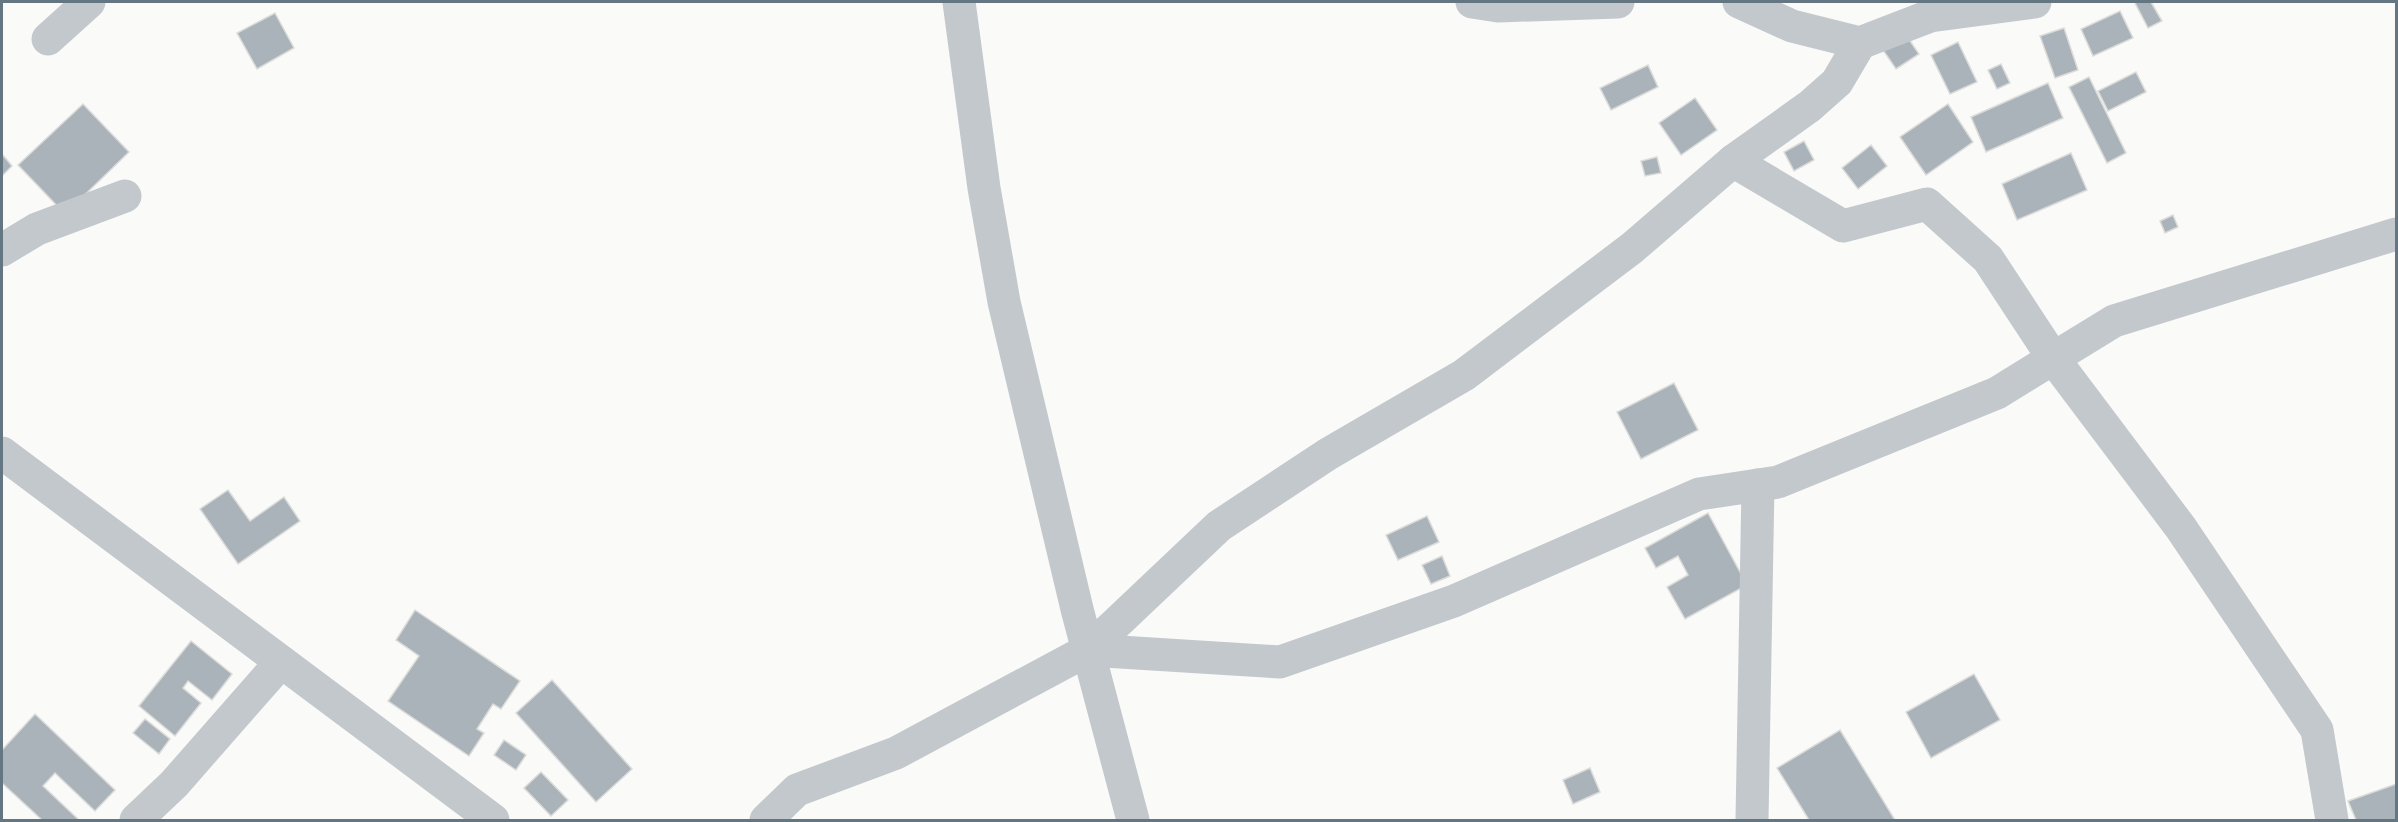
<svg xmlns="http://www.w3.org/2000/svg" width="2398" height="822" font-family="'Exo 2',sans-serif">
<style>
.building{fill:#aab3b9;stroke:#dcdcda;stroke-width:1.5}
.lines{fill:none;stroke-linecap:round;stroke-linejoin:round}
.minor{stroke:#c3c8cc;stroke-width:33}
</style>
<rect width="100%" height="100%" fill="#fafaf8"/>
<g class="building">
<polygon points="2137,2 2151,2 2162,21 2148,28 2135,3"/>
<polygon points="2120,11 2133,38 2093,56 2081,29"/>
<polygon points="275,13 294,48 257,69 237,33"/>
<polygon points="2064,28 2078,70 2055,78 2040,36"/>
<polygon points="1906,35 1919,54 1896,69 1883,50"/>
<polygon points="1958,42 1977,82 1950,94 1931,55"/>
<polygon points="2001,64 2010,83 1997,89 1988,70"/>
<polygon points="1648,65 1658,87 1611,110 1600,88"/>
<polygon points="2136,72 2146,92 2108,111 2098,91"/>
<polygon points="2089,77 2126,153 2107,163 2069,87"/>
<polygon points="2048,83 2063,118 1986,152 1971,117"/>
<polygon points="1695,98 1717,130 1681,155 1659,123"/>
<polygon points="83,104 129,152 65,214 18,165"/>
<polygon points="1948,104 1973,142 1926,175 1900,137"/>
<polygon points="1804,141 1814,160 1794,171 1784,152"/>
<polygon points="1871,145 1887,166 1858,189 1842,168"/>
<polygon points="2071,153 2087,190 2017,220 2002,184"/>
<polygon points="2,154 12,166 2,176"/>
<polygon points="1657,157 1661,173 1645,176 1641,161"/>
<polygon points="2173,215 2178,227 2165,233 2160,221"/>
<polygon points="1674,383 1698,430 1641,459 1617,412"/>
<polygon points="228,490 250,521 284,497 300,521 238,564 200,509"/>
<polygon points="1708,513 1747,585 1685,619 1667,587 1688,575 1678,556 1656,568 1645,548"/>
<polygon points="1427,516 1439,542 1398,560 1386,535"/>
<polygon points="1442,556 1450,576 1431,584 1422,565"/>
<polygon points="415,610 520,681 501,709 493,704 477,729 484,733 469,756 388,701 419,656 396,640"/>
<polygon points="191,641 232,674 212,700 188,681 183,688 201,703 175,736 139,706"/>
<polygon points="1974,674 2000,720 1931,758 1906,712"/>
<polygon points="552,680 632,769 596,802 516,713"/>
<polygon points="35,714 115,790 95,811 55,773 43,786 79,820 42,820 2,783 2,750"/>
<polygon points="145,719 170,739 159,754 133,733"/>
<polygon points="1840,730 1895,820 1809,820 1777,768"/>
<polygon points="504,740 526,755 516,770 494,755"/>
<polygon points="1590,768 1600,792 1573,804 1563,780"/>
<polygon points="541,772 568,800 551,816 524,788"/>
<polygon points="2396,784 2396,820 2356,820 2348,801"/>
</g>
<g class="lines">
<g class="minor">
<polyline points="959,2 984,188 1004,302 1077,609 1133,820"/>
<polyline points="1472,2 1498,6 1618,2"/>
<polyline points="1739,2 1792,26 1860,43 1930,16 2035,2"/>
<polyline points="48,39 89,2"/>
<polyline points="1733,161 1843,226 1927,204 1988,259 2053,358 2181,528 2317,730 2332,820"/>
<polyline points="2,250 37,229 125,196"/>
<polyline points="2,453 493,820"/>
<polyline points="1088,650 1280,662 1454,601 1699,494 1778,482 1997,393 2114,321 2396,234"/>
<polyline points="136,820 174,784 281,662"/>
<polyline points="766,820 797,790 896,753 1088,650 1219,526 1328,454 1464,375 1632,248 1733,161 1810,106 1837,82 1860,43"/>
<polyline points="1752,820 1758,485"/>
</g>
</g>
<rect width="2398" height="822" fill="none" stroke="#657683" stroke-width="6"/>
</svg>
